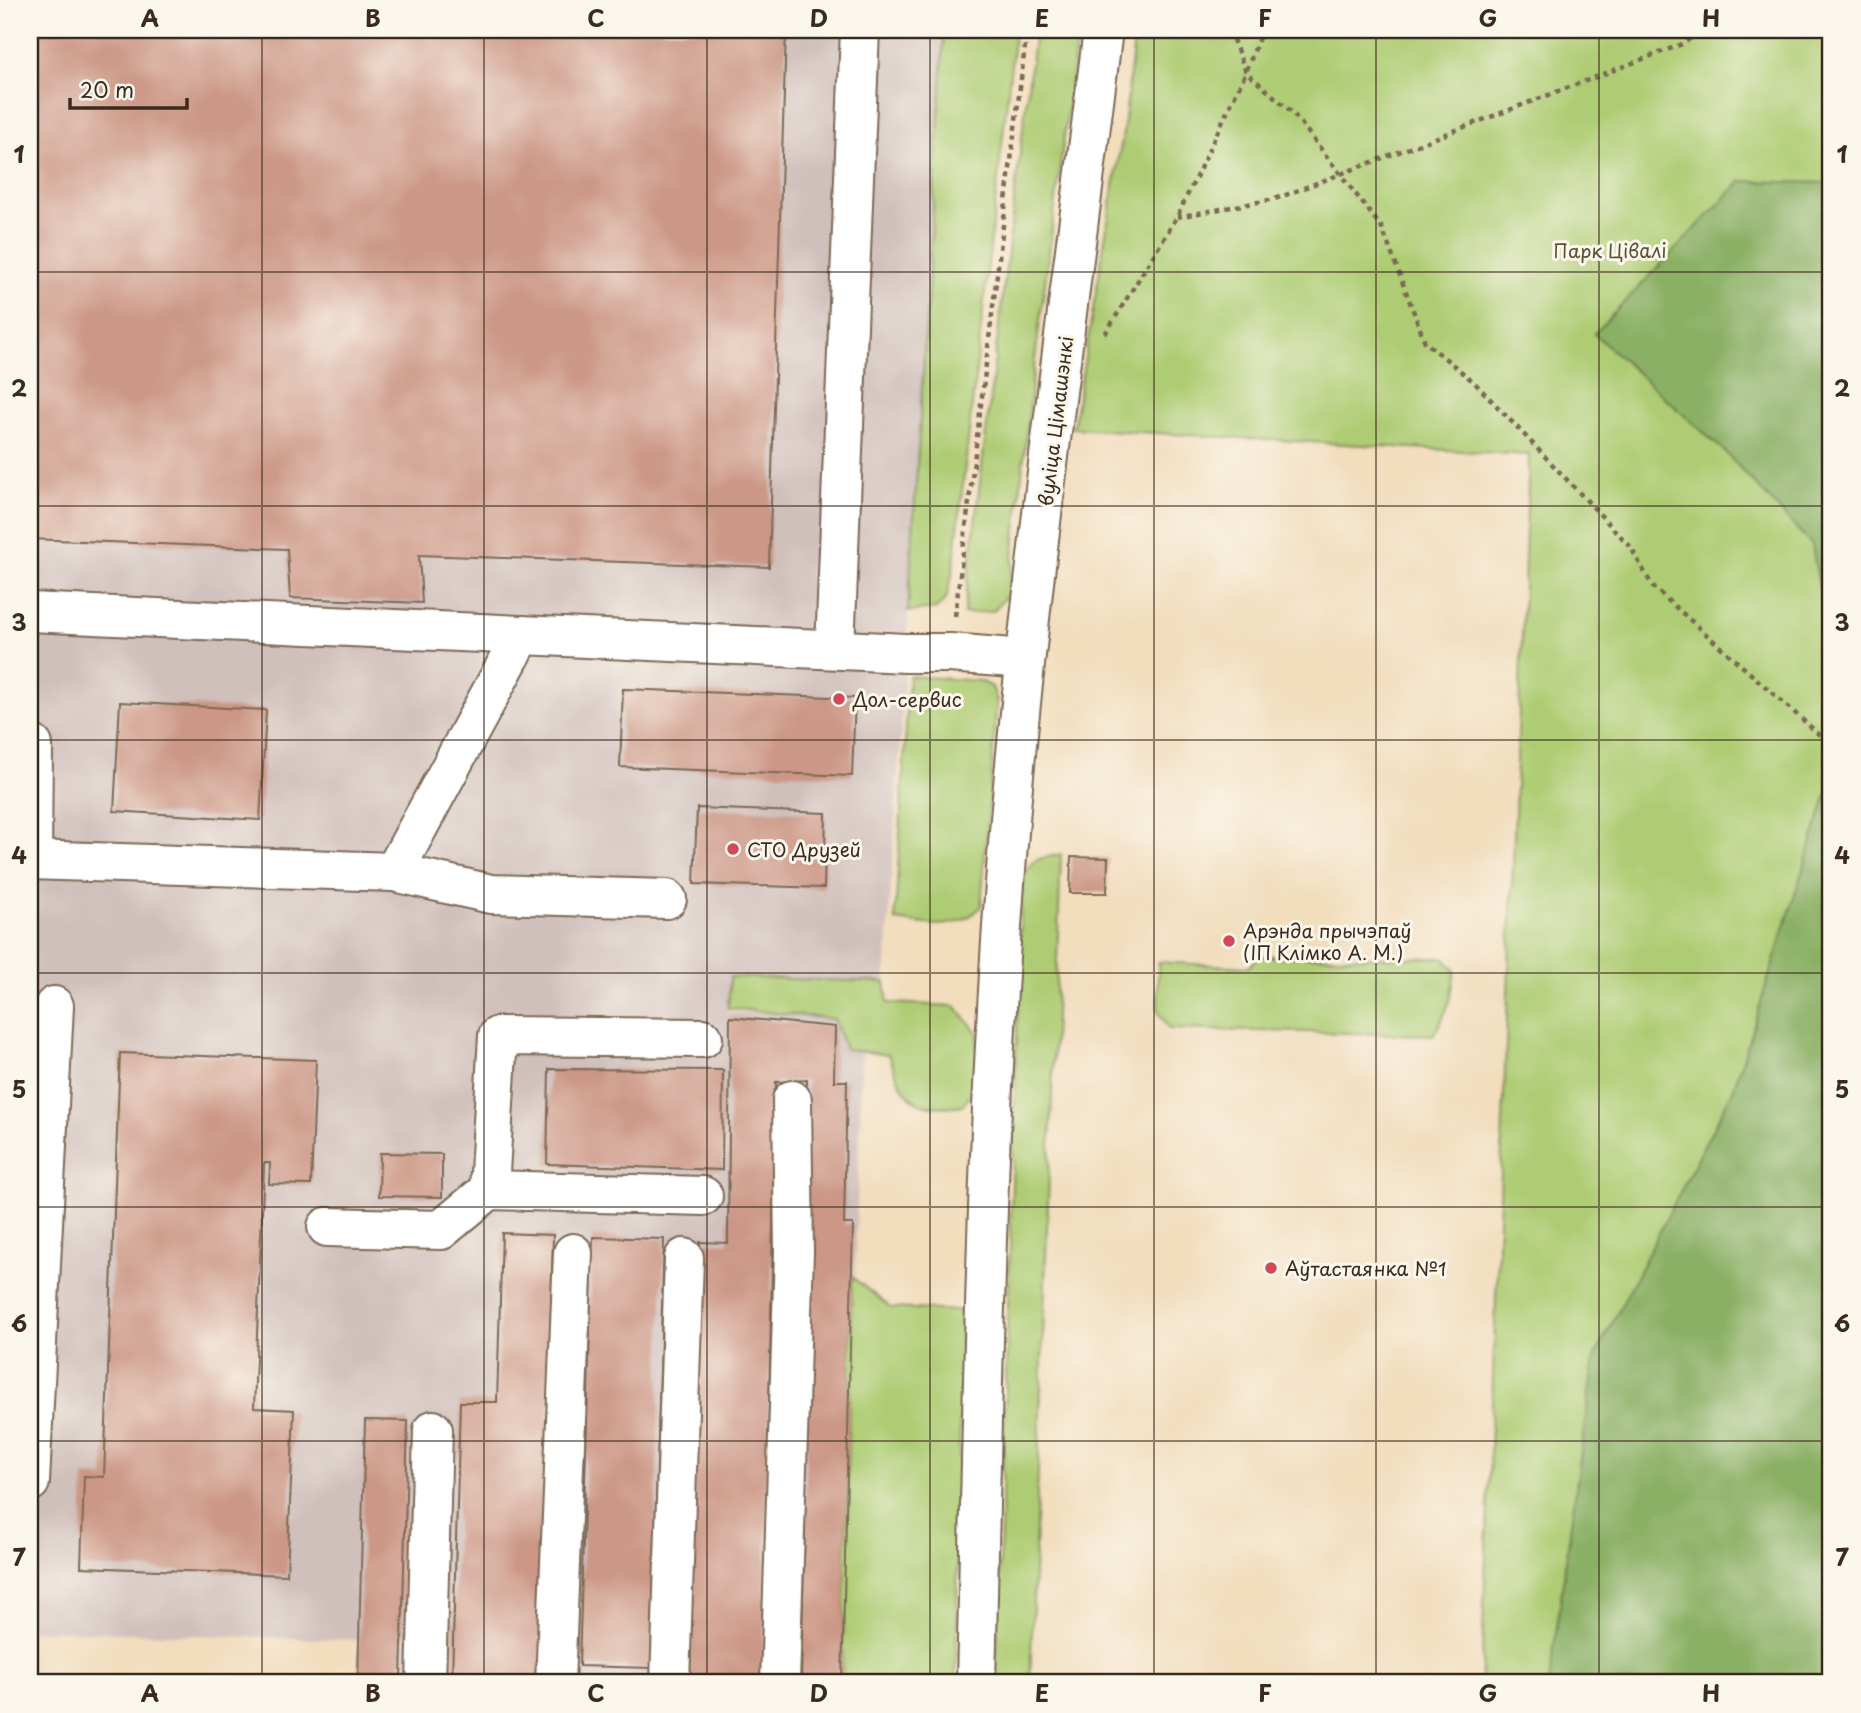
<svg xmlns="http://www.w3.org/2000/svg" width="1861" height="1713" font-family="'Playpen Sans',sans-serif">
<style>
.industrial{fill:#d0c0bc}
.green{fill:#aecc73;stroke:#747b48;stroke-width:2}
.forest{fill:#8ab065;stroke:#626d42;stroke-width:2}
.building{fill:#cc9786}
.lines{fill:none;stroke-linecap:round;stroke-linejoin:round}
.minor-casing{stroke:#7b6956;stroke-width:42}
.path{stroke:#7b6956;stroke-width:4.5;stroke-dasharray:5 5;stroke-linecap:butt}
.minor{stroke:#fff;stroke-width:38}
.grid{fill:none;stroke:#3b2a1e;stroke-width:2;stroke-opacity:0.55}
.poi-dot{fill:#d1495b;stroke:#fbf7ec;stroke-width:2.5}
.labels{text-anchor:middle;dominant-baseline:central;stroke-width:6;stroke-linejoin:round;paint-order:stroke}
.park-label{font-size:19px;fill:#585233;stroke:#fbf7ec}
.street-label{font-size:19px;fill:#3b2a1e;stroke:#fbf7ec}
.poi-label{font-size:19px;fill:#3b2a1e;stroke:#fbf7ec;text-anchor:start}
.neatline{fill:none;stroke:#3b2a1e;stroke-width:2.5}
.grid-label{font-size:23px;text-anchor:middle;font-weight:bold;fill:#3b2a1e}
</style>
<rect width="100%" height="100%" fill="#fbf7ec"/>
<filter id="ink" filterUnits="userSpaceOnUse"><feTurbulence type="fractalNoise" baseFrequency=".0143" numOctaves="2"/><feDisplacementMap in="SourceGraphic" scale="14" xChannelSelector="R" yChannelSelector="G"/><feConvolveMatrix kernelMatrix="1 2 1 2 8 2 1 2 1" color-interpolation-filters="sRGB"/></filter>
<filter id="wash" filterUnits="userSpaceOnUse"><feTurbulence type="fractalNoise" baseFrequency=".00686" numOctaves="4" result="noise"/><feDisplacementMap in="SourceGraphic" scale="28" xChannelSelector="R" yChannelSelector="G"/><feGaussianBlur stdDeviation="1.57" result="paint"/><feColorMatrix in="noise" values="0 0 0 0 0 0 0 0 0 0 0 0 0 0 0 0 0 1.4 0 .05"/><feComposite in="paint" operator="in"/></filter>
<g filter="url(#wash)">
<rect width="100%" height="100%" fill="#f2ddbd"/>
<polygon class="industrial" points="30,30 939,30 944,36 885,982 730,977 727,1012 863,1017 842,1683 358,1683 358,1640 30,1630"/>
<g class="green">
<polygon points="939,30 1015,30 953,571 946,599 936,609 908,612 944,36"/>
<polygon points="1035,30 1078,30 1033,374 1009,593 993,611 964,614"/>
<polygon points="1135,30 1831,30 1831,1683 1481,1683 1529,455 1073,428 1124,127"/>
<path d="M909 676 981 681 992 687 997 701 981 907C955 933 928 924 895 920Z"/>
<polygon points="1061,854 1030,1683 996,1683 1022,876 1036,860"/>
<path d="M1259 956 1444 958 1455 969C1452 995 1448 1014 1433 1035L1169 1029 1158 1011V962L1249 967Z"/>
<path d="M730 977 885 982 888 1003 955 1006 978 1033 976 1086 963 1105C913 1111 905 1101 889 1055L845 1049 834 1019 728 1008Z"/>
<polygon points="852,1277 891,1308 961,1311 956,1683 842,1683"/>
</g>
<g class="forest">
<polygon points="1741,181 1831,183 1831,660 1812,545 1723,450 1594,334"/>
<polygon points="1831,781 1831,1683 1549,1683 1594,1358 1733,1090"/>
</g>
<g id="blocks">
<g class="building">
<polygon points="30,30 786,30 769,567 419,555 422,603 290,598 287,549 30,539"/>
<polygon points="623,689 855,698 852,776 620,767"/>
<polygon points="120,702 266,710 260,820 114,811"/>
<polygon points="697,808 826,813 824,888 694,884"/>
<polygon points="1071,857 1108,858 1107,893 1070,893"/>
<polygon points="730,1017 835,1027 834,1081 847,1081 844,1224 853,1224 842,1683 801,1683 812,1225 804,1224 807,1080 776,1082 763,1683 690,1683 700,1242 728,1243"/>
<polygon points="120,1053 316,1060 311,1185 269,1184 270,1163 264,1163 254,1408 294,1410 287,1575 81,1567 84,1476 104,1477"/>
<polygon points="549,1069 723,1070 722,1170 547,1164"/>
<polygon points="380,1153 442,1154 442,1197 379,1196"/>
<polygon points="502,1233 553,1235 541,1679 452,1677 460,1402 497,1402"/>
<polygon points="593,1237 664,1239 651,1668 579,1666"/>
<polygon points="365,1420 408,1421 401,1679 358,1678"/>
</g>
</g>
</g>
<g filter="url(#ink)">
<use href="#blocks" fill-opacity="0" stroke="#7b6956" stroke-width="2"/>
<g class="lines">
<defs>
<g id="minor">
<polyline points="30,612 906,653 950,653 1025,659"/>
<polyline points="835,649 860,30"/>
<polyline points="30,860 394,872 522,635"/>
<polyline points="32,860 33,745"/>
<polyline points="394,872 491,894 667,899"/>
<polyline points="489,1190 703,1196"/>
<polyline points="327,1227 441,1230 489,1190 498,1036 703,1038"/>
<polyline points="30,1482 54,1006"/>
<polyline points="426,1683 433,1430"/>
<polyline points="555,1683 573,1253"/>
<polyline points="670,1683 684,1258"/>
<polyline points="780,1683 794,1252 792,1100"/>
<path d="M976 1683C983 1392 986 1099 1011 808 1034 548 1071 289 1103 30"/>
</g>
</defs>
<use href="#minor" class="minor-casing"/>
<g class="path">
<polyline points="1229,30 1246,72 1293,113 1382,228 1425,342 1474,382 1630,546 1653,587 1831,745"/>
<polyline points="1177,217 1275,199 1680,45 1704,30"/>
<polyline points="1105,334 1177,217 1246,72 1262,30"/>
<polyline points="955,616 1027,30"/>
</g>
<use href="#minor" class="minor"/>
</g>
</g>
<path class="grid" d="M262 30V1683M484 30V1683M707 30V1683M930 30V1683M1154 30V1683M1376 30V1683M1599 30V1683M30 272H1831M30 506H1831M30 740H1831M30 973H1831M30 1207H1831M30 1441H1831"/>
<g class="poi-dot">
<circle cx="839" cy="699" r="7"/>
<circle cx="733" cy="849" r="7"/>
<circle cx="1229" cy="941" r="7"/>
<circle cx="1271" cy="1268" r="7"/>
</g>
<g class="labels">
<g class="park-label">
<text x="1610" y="250">Парк Цівалі</text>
</g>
<g class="street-label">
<text transform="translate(1055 421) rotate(-83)">вуліца Цімашэнкі</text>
</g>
<g class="poi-label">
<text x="853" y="699">Дол-сервис</text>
<text x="747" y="849">СТО Друзей</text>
<text x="1243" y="930">Арэнда прычэпаў<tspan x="1243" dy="22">(ІП Клімко А. М.)</tspan></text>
<text x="1285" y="1268">Аўтастаянка №1</text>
</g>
</g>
<rect width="1861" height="1713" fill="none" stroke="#fbf7ec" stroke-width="77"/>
<path d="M70 98v10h117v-10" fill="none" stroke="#3b2a1e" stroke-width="3.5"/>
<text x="80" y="98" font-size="21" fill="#3b2a1e" stroke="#fbf7ec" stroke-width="5" paint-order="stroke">20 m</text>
<rect x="38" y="38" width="1784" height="1636" class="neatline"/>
<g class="grid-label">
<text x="150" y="27">A</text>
<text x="373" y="27">B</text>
<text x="596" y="27">C</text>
<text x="819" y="27">D</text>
<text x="1042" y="27">E</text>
<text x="1265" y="27">F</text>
<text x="1488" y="27">G</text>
<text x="1711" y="27">H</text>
<text x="19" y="163">1</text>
<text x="1842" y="163">1</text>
<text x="19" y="397">2</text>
<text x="1842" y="397">2</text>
<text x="19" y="631">3</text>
<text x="1842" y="631">3</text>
<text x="19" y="864">4</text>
<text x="1842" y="864">4</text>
<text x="19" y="1098">5</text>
<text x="1842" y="1098">5</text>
<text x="19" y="1332">6</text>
<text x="1842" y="1332">6</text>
<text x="19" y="1566">7</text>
<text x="1842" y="1566">7</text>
<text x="150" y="1702">A</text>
<text x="373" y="1702">B</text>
<text x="596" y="1702">C</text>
<text x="819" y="1702">D</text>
<text x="1042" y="1702">E</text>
<text x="1265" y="1702">F</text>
<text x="1488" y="1702">G</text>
<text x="1711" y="1702">H</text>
</g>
</svg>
